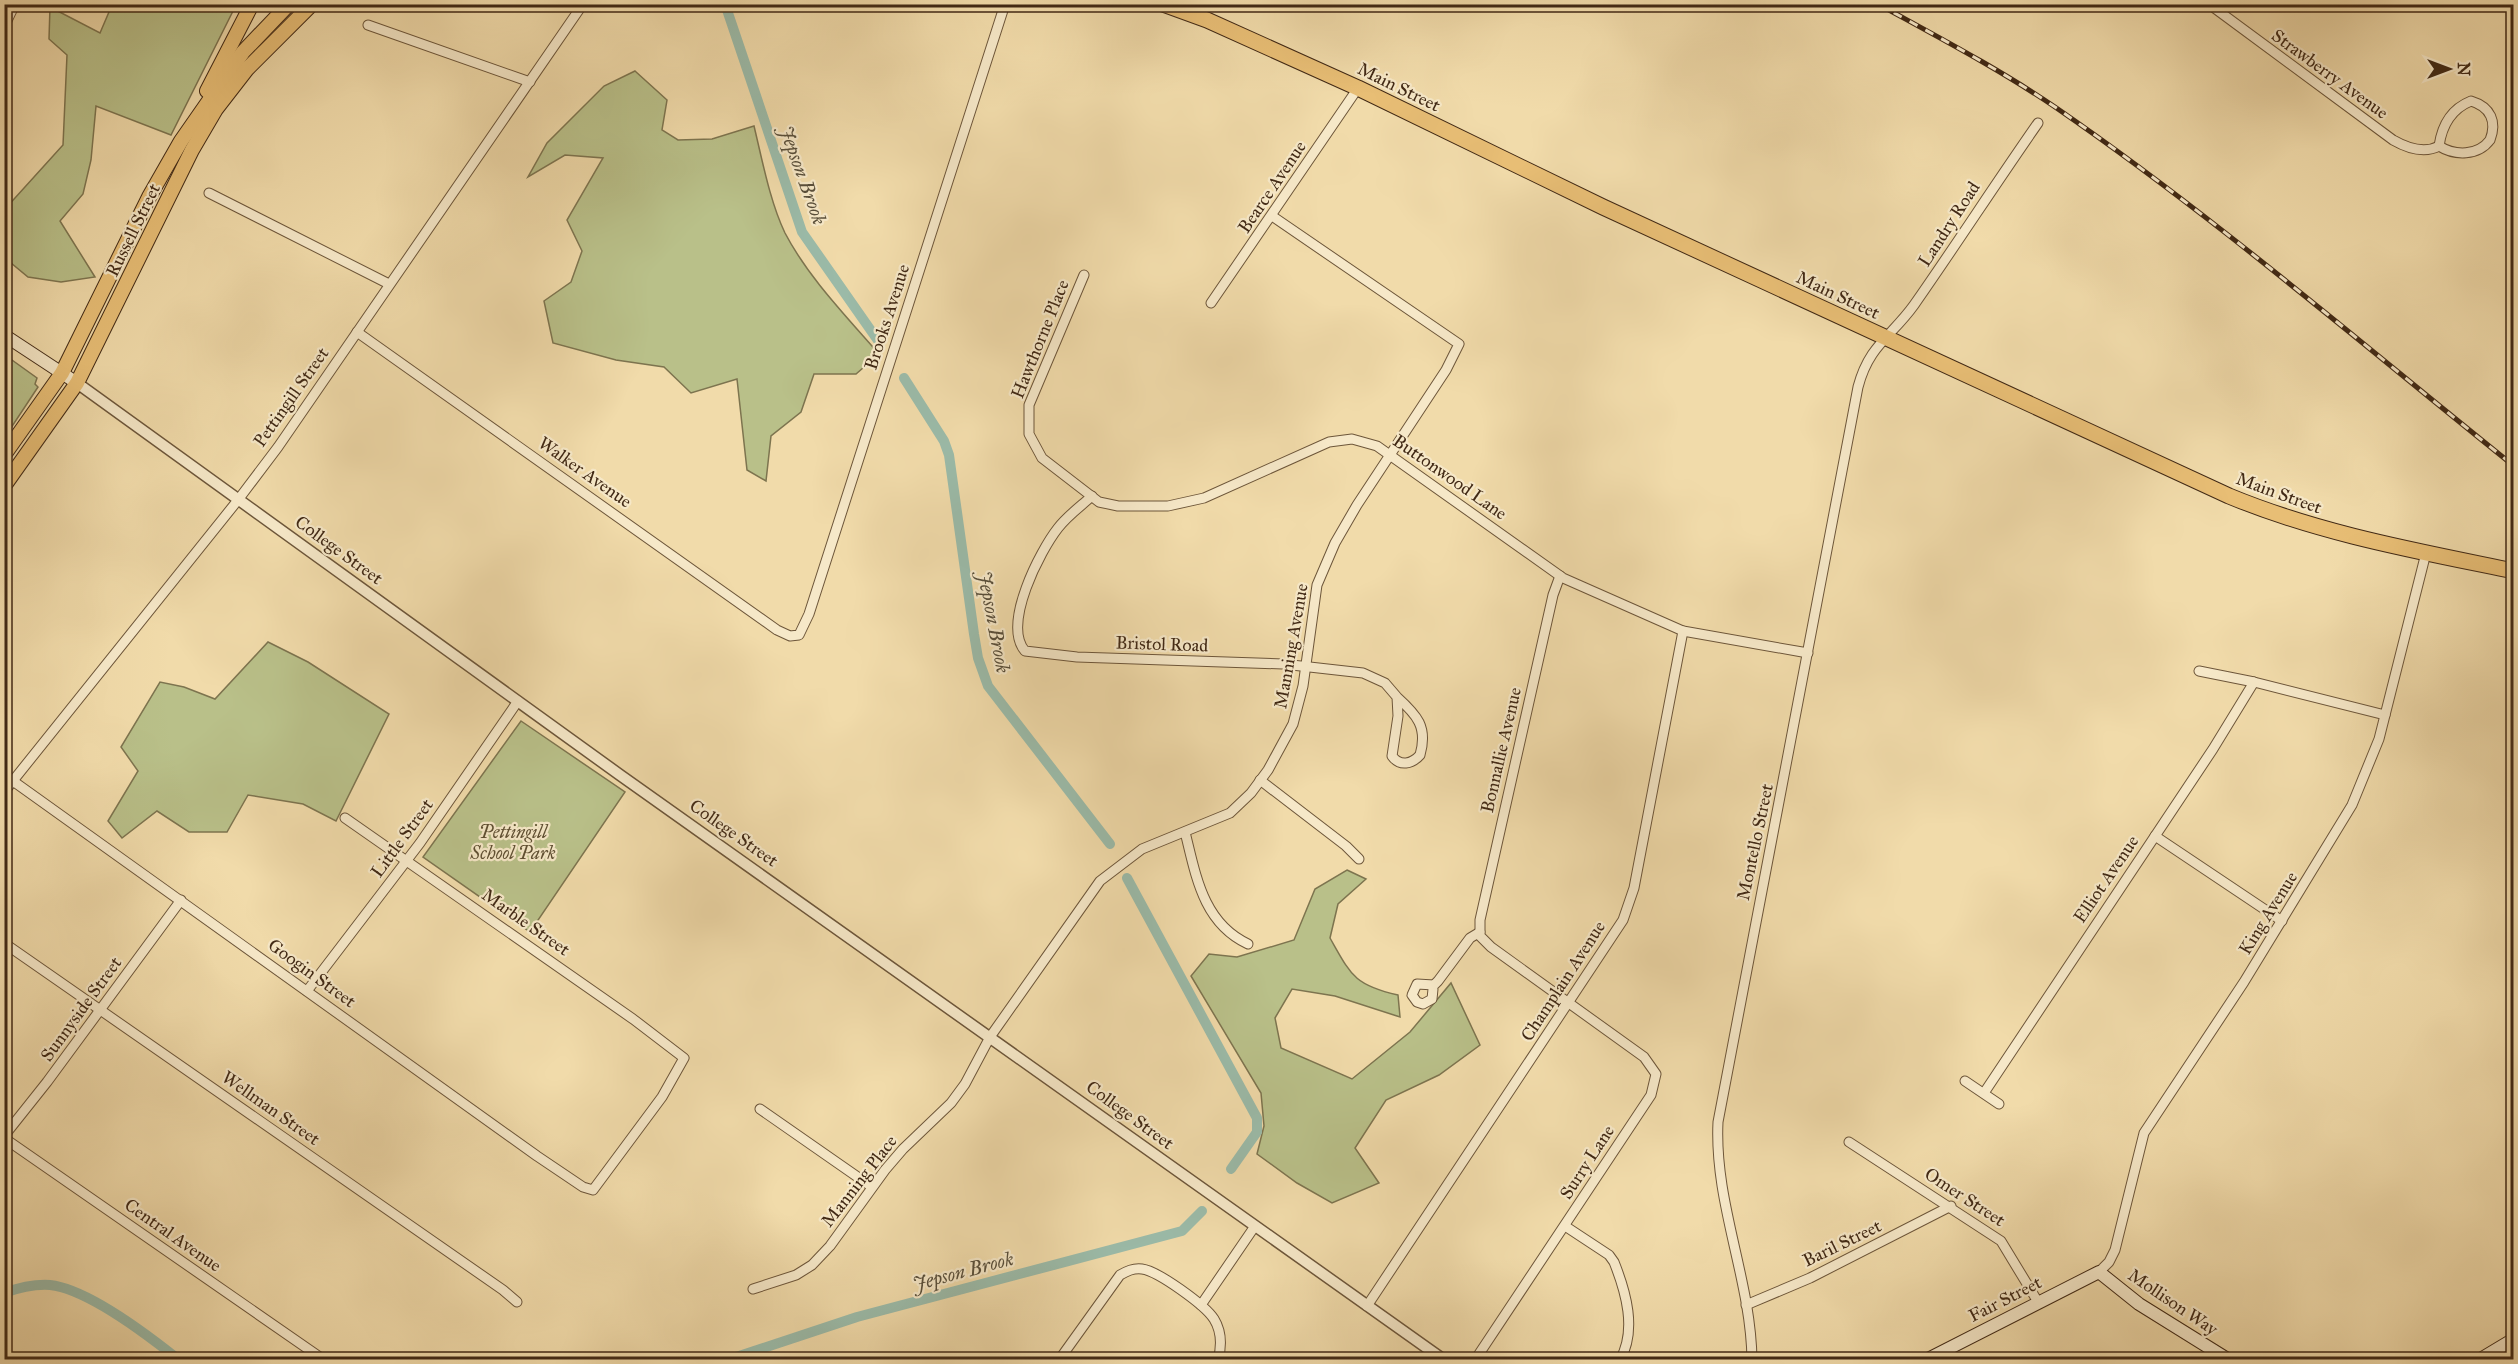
<svg xmlns="http://www.w3.org/2000/svg" width="2518" height="1364" font-family="'IM FELL Great Primer',serif">
<style>
.green{fill:#b9c089;stroke:#7d744f;stroke-width:1.5}
.lines{fill:none;stroke-linecap:round;stroke-linejoin:round}
.canal{stroke:#9bbba9;stroke-width:10}
.minor-casing{stroke:#6d563a;stroke-width:11}
.tertiary-casing{stroke:#6d563a;stroke-width:13}
.secondary-casing{stroke:#412915;stroke-width:14}
.primary-casing{stroke:#412915;stroke-width:16}
.trunk-casing{stroke:#412915;stroke-width:17}
.minor{stroke:#f6e8c8;stroke-width:9}
.tertiary{stroke:#f6e8c8;stroke-width:10}
.secondary{stroke:#f6e8c8;stroke-width:12}
.primary{stroke:#e8be75;stroke-width:14}
.trunk{stroke:#e8be75;stroke-width:15}
.rail-casing{stroke:#412915;stroke-width:5}
.rail{stroke:#f6e8c8;stroke-width:3;stroke-dasharray:9;stroke-linecap:butt}
.labels{text-anchor:middle;dominant-baseline:central;stroke-width:4.5;stroke-linejoin:round;paint-order:stroke}
.street-label{font-size:18px;fill:#412915;stroke:#f6e8c8}
.park-label{font-size:18px;font-style:italic;fill:#5f4f32;stroke:#f6e8c8}
.water-label{font-size:20px;font-style:italic;fill:#584e3a;stroke:#f6e8c8}
</style>
<rect width="100%" height="100%" fill="#f1dbaa"/>
<filter id="stains"><feTurbulence type="fractalNoise" baseFrequency=".00333" numOctaves="4"/><feColorMatrix values="0 0 0 0 .2 0 0 0 0 .09 0 0 0 0 .02 0 0 0 .5 -.17"/></filter>
<radialGradient id="worn" r=".72"><stop offset=".6" stop-color="#630" stop-opacity="0"/><stop offset="1" stop-color="#630" stop-opacity=".3"/></radialGradient>
<g class="green">
<polygon points="112,5 236,5 171,135 96,106 91,160 83,194 60,221 95,277 61,282 28,277 5,258 5,209 63,145 67,55 49,39 50,7 100,33"/>
<path d="M635 71 667 100 662 130 678 140 712 139 754 126C762 159 770 202 785 233 808 277 846 316 879 354L856 374H814L801 412 771 436 766 481 747 470 737 379 691 393 664 367 616 360 553 343 544 301 571 282 582 251 567 220 603 158 565 155 528 177 547 143 604 86Z"/>
<polygon points="5,355 37,378 35,384 38,387 5,437"/>
<polygon points="268,642 308,662 389,714 336,821 303,804 248,795 227,832 189,832 157,811 122,838 108,821 138,771 121,747 160,682 184,687 215,699"/>
<polygon points="521,721 625,792 530,932 423,857"/>
<path d="M1347 870 1366 879 1338 904 1330 938C1351 975 1354 985 1398 995L1400 1017 1335 996 1292 989 1275 1018 1281 1048 1352 1079 1410 1032 1451 983 1480 1045 1439 1075 1386 1100 1355 1148 1379 1183 1332 1203 1297 1183 1257 1154 1264 1126 1261 1093 1191 976 1209 954 1237 957 1294 940 1315 889Z"/>
</g>
<g class="lines">
<g class="canal">
<polyline points="725,4 802,232 879,342"/>
<polyline points="904,378 944,441 949,455 974,634 978,658 988,686 1110,844"/>
<polyline points="1127,878 1257,1118 1257,1132 1231,1169"/>
<path d="M4 1293C18 1288 35 1284 50 1285 88 1289 149 1336 179 1360"/>
<polyline points="727,1360 857,1317 1182,1231 1202,1211"/>
</g>
<defs>
<g id="minor">
<path d="M2209 4 2393 140C2407 148 2424 154 2439 146"/>
<polyline points="368,25 530,82"/>
<polyline points="4,27 15,4"/>
<path d="M2471 101C2491 107 2497 122 2490 140 2478 156 2455 156 2439 146 2442 125 2451 109 2471 101Z"/>
<polyline points="209,193 389,284"/>
<polyline points="1084,275 1029,405 1029,434 1042,458 1099,502 1118,506 1168,506 1204,498 1329,442 1352,439 1377,446 1563,578 1683,631 1808,653"/>
<polyline points="1211,303 1358,88"/>
<polyline points="357,332 777,630 790,636 799,635 809,614 1005,4"/>
<path d="M1092 496C1081 506 1067 516 1058 528 1040 551 1002 624 1025 651L1077 657 1283 664 1363 673 1385 683 1397 697 1398 716 1392 756C1400 767 1412 764 1420 755 1428 727 1417 715 1397 697"/>
<polyline points="2199,671 2254,682 2385,715"/>
<polyline points="1260,780 1346,846 1359,859"/>
<polyline points="13,781 537,1156 583,1187 593,1190 662,1097 684,1058 633,1019 345,818"/>
<polyline points="4,792 238,500 278,447 583,4"/>
<path d="M1185 832C1196 876 1203 923 1248 944"/>
<polyline points="2155,836 2282,921"/>
<polyline points="4,943 503,1290 517,1302"/>
<polyline points="1433,989 1432,999 1423,1004 1417,1002 1412,995 1417,984 1434,985 1438,981 1470,938 1480,932"/>
<polyline points="307,991 420,843 518,701"/>
<polyline points="1965,1081 1999,1104"/>
<polyline points="1984,1093 2213,749 2254,682"/>
<polyline points="760,1109 872,1187"/>
<polyline points="4,1136 47,1082 181,900"/>
<polyline points="4,1138 324,1360"/>
<polyline points="1849,1142 2001,1241 2038,1302"/>
<path d="M1565 1226 1609 1255 1614 1262C1626 1292 1637 1330 1620 1360"/>
<polyline points="2099,1272 2109,1262 2115,1250 2144,1133 2244,982 2352,805 2379,739 2426,553"/>
<polyline points="753,1289 796,1275 812,1265 830,1246 885,1170 903,1149 951,1103 965,1084 990,1037 1100,881 1142,849 1230,813 1251,793 1268,770 1293,724 1303,686 1317,585 1335,543 1357,505 1446,370 1459,344 1272,216"/>
<polyline points="1201,1305 1255,1226"/>
<polyline points="1746,1305 1810,1278 1951,1206"/>
<polyline points="1367,1306 1623,920 1634,888 1683,631"/>
<path d="M1059 1360 1120 1275C1127 1271 1133 1268 1142 1269 1158 1271 1205 1305 1214 1319 1222 1332 1222 1345 1218 1360"/>
<polyline points="1475,1360 1651,1095 1656,1074 1644,1057 1491,947 1480,936 1480,920 1553,595 1560,576"/>
<path d="M1752 1360C1751 1279 1714 1203 1718 1122L1858 387C1869 345 1891 337 1914 305 1956 245 1996 183 2038 123"/>
</g>
<polyline id="tertiary" points="77,383 620,775 1444,1360"/>
<g id="secondary">
<polyline points="4,335 77,383"/>
<polyline points="1926,1360 2099,1272 2139,1304 2229,1360"/>
<polyline points="2479,1360 2514,1339"/>
</g>
<g id="primary">
<polyline points="207,91 252,4"/>
<polyline points="4,455 62,373 149,197 181,141 243,52 289,4"/>
<polyline points="4,486 77,383 192,150 216,109 247,69 312,4"/>
</g>
<path id="trunk" d="M1163 4 1207 20 1358 88 1603 207 2229 496C2321 534 2417 551 2514 571"/>
</defs>
<use href="#minor" class="minor-casing"/>
<use href="#tertiary" class="tertiary-casing"/>
<use href="#secondary" class="secondary-casing"/>
<use href="#primary" class="primary-casing"/>
<use href="#trunk" class="trunk-casing"/>
<use href="#minor" class="minor"/>
<use href="#tertiary" class="tertiary"/>
<use href="#secondary" class="secondary"/>
<use href="#primary" class="primary"/>
<use href="#trunk" class="trunk"/>
<defs>
<path id="rail" d="M1878 4C1938 37 1999 69 2055 107 2215 217 2363 345 2514 466"/>
</defs>
<use href="#rail" class="rail-casing"/>
<use href="#rail" class="rail"/>
</g>
<g class="labels">
<g class="street-label">
<text transform="translate(2330 74) rotate(36)">Strawberry Avenue</text>
<text transform="translate(1399 87) rotate(26)">Main Street</text>
<text transform="translate(1272 187) rotate(-56)">Bearce Avenue</text>
<text transform="translate(1949 224) rotate(-57)">Landry Road</text>
<text transform="translate(133 230) rotate(-64)">Russell Street</text>
<text transform="translate(1838 295) rotate(25)">Main Street</text>
<text transform="translate(887 317) rotate(-72)">Brooks Avenue</text>
<text transform="translate(1040 339) rotate(-68)">Hawthorne Place</text>
<text transform="translate(291 397) rotate(-55)">Pettingill Street</text>
<text transform="translate(585 472) rotate(35)">Walker Avenue</text>
<text transform="translate(1450 477) rotate(35)">Buttonwood Lane</text>
<text transform="translate(2279 493) rotate(20)">Main Street</text>
<text transform="translate(339 550) rotate(36)">College Street</text>
<text transform="translate(1162 644) rotate(2)">Bristol Road</text>
<text transform="translate(1291 646) rotate(-80)">Manning Avenue</text>
<text transform="translate(1501 750) rotate(-77)">Bonnallie Avenue</text>
<text transform="translate(734 833) rotate(35)">College Street</text>
<text transform="translate(402 838) rotate(-54)">Little Street</text>
<text transform="translate(1755 842) rotate(-78)">Montello Street</text>
<text transform="translate(2106 879) rotate(-56)">Elliot Avenue</text>
<text transform="translate(2268 913) rotate(-58)">King Avenue</text>
<text transform="translate(526 922) rotate(35)">Marble Street</text>
<text transform="translate(312 973) rotate(36)">Googin Street</text>
<text transform="translate(1563 981) rotate(-57)">Champlain Avenue</text>
<text transform="translate(81 1009) rotate(-54)">Sunnyside Street</text>
<text transform="translate(271 1108) rotate(35)">Wellman Street</text>
<text transform="translate(1130 1115) rotate(36)">College Street</text>
<text transform="translate(1587 1162) rotate(-57)">Surry Lane</text>
<text transform="translate(859 1181) rotate(-52)">Manning Place</text>
<text transform="translate(1965 1197) rotate(33)">Omer Street</text>
<text transform="translate(173 1235) rotate(35)">Central Avenue</text>
<text transform="translate(1842 1243) rotate(-26)">Baril Street</text>
<text transform="translate(2005 1299) rotate(-27)">Fair Street</text>
<text transform="translate(2173 1302) rotate(34)">Mollison Way</text>
</g>
<g class="park-label">
<text x="513" y="832">Pettingill<tspan x="513" dy="21">School Park</tspan></text>
</g>
<g class="water-label">
<text transform="translate(803 175) rotate(70)">Jepson Brook</text>
<text transform="translate(994 622) rotate(79)">Jepson Brook</text>
<text transform="translate(963 1271) rotate(-15)">Jepson Brook</text>
</g>
</g>
<rect width="2518" height="1364" fill="none" stroke="#f1dbaa" stroke-width="24"/>
<rect x="6" y="6" width="2506" height="1352" fill="none" stroke="#412915" stroke-width="3"/>
<rect x="12" y="12" width="2494" height="1340" fill="none" stroke="#412915" stroke-width="1.5"/>
<g transform="translate(2449 69) rotate(90)" stroke="#f6e8c8" stroke-width="4.5" paint-order="stroke">
<path d="M0-4.5L10 22L0 15L-10 22Z" fill="#412915"/>
<text y="-9" font-size="16" font-weight="bold" text-anchor="middle" fill="#412915">N</text>
</g>
<rect width="100%" height="100%" filter="url(#stains)"/>
<rect width="100%" height="100%" fill="url(#worn)"/>
</svg>
